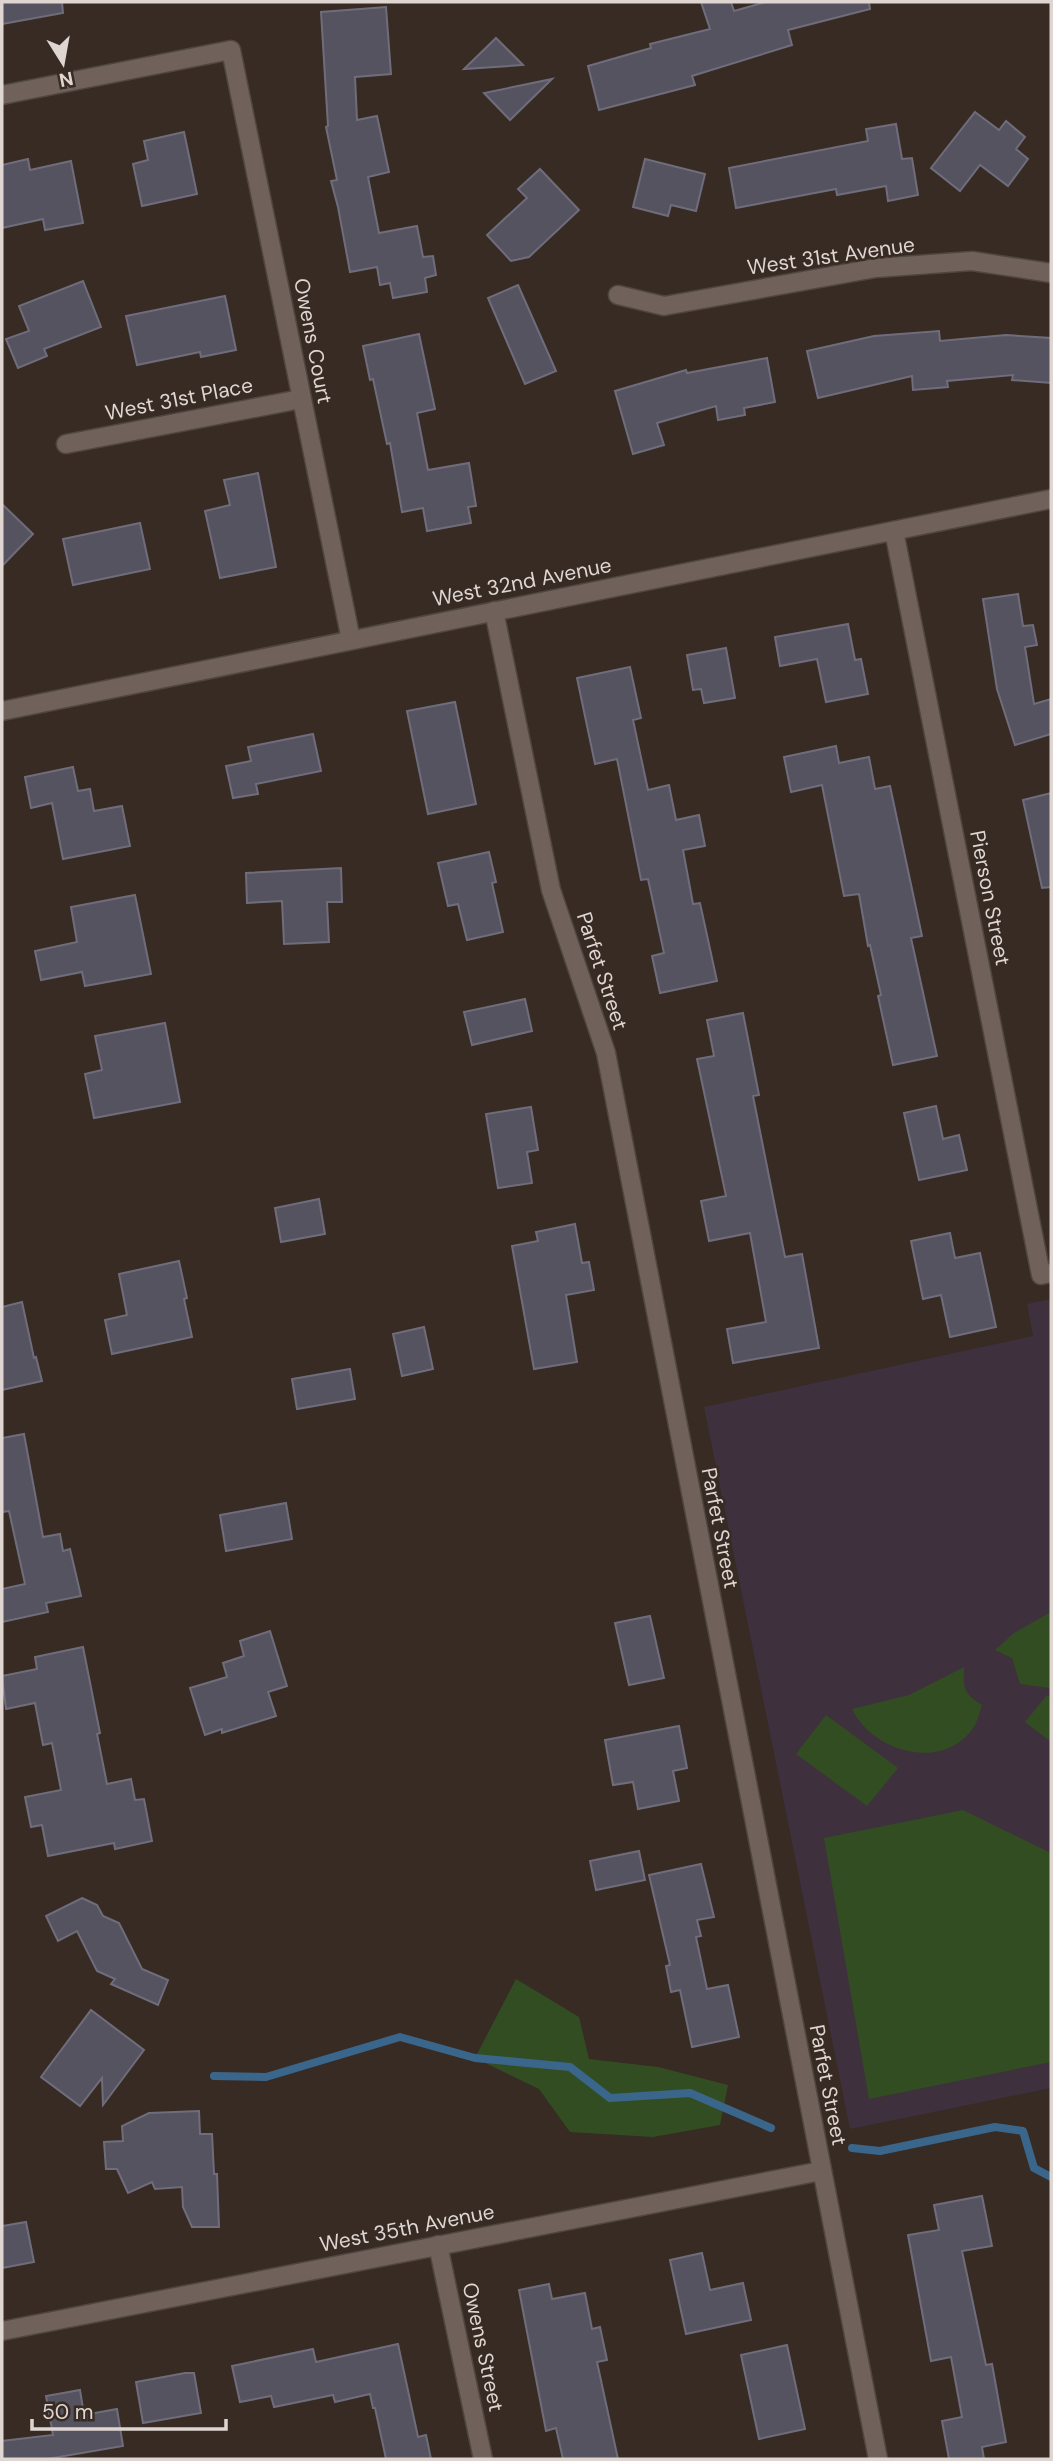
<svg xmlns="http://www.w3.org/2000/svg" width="1053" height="2461" font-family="'DM Sans',sans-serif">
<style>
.education{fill:#3e303d}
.green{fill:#334d23}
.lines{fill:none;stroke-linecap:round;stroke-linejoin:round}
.stream{stroke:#3b668b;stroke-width:8}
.building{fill:#555360;stroke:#6f6d7b;stroke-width:2}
.street-casing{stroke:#504640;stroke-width:21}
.secondary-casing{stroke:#504640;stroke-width:21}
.street{stroke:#70625a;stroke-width:18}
.secondary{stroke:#70625a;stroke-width:18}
.labels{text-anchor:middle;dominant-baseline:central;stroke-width:5;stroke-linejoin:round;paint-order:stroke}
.street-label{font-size:21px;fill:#dfd6d2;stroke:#372b24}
</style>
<rect width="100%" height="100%" fill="#372b24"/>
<polygon class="education" points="1051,1299 1051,2088 850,2129 704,1407 1033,1336 1027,1304"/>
<g class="green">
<polygon points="1051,1612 1051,1688 1020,1684 1012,1658 995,1650 1014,1633"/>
<path d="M964 1667C963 1688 964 1694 982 1705 980 1711 978 1719 975 1725 946 1773 873 1753 852 1709L909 1695Z"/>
<polygon points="1047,1695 1051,1698 1051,1742 1025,1722"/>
<polygon points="826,1715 898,1768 867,1806 796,1754"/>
<polygon points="963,1810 1051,1853 1051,2062 869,2099 824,1838"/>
<polygon points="516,1979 579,2017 589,2059 658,2067 728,2085 720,2125 653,2137 570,2132 539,2089 475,2058"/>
</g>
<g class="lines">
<g class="stream">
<polyline points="214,2076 266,2077 400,2037 475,2058 570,2067 610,2098 690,2093 771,2128"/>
<polyline points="852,2148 880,2151 995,2127 1023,2131 1034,2168 1051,2177"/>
</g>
</g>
<g class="building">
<polygon points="2,2 62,2 63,13 2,24"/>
<polygon points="701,2 731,2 734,11 766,2 869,2 870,9 788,30 792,45 692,76 695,85 599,110 588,66 651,48 650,44 710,29"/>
<polygon points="386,7 391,74 355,77 357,120 377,116 389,172 368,177 379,233 417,226 423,257 433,256 436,275 425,278 427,292 393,298 390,283 380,285 377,267 350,272 338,207 331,181 337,180 326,127 328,126 321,12"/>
<polygon points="496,38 523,65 464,69"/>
<polygon points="552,79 510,120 484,93"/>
<polygon points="975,112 999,130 1006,121 1025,137 1016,149 1028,159 1008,186 980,165 960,191 931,168"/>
<polygon points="896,124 902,159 912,158 918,195 888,201 886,186 837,195 836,189 736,208 729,168 868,141 866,129"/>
<polygon points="184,132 197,194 142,206 133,164 148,160 144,141"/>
<polygon points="28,159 30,170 71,161 83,223 45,230 43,219 2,228 2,165"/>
<polygon points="645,159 705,174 696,211 671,205 668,216 633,207"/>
<polygon points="540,169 579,210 529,257 511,261 487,235 527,198 518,189"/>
<polygon points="83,281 101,327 44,349 47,356 18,368 6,339 29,331 19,306"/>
<polygon points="518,285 556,371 525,384 488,298"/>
<polygon points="225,296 236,350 201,357 200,352 137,365 126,316"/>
<polygon points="939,331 940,341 1006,335 1051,338 1051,383 1012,380 1013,375 947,381 948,387 913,390 912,376 818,398 807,351 874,336"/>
<polygon points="419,334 435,409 417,413 428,470 469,463 476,506 468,507 471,523 427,531 423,508 402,512 390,443 387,444 373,379 370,380 363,346"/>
<polygon points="767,358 775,402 744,408 745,415 718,420 716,406 657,423 664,445 633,454 615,391 686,370 687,373"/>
<polygon points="258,473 276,567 220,578 205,511 230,505 224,480"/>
<polygon points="2,504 33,534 2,566"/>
<polygon points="140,523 150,569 73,585 63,539"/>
<polygon points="1018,594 1023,626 1033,625 1037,645 1025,647 1034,704 1051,699 1051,734 1015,745 997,689 983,599"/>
<polygon points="848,624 855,660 861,659 868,694 826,702 817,659 780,666 775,637"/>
<polygon points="726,648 735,698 704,703 701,689 693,690 687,655"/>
<polygon points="630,667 641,718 633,720 648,790 669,785 676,820 699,815 705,846 683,850 693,904 700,903 717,981 660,993 652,956 664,953 648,879 641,880 617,759 595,764 577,678"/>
<polygon points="455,702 476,804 428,814 407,711"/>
<polygon points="313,734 321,771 256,784 258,794 233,798 226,766 251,761 248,747"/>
<polygon points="836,746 839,763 869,757 875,789 890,786 922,936 911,938 937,1056 893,1065 878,996 881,995 870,945 868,946 859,894 844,896 822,785 791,792 784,757"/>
<polygon points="73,767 78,791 90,789 94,811 122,806 130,846 63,859 52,803 31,808 25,777"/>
<polygon points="1051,793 1051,887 1042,888 1023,800"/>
<polygon points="489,852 496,882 492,883 503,932 467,940 458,904 448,906 438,863"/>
<polygon points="341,868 342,902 327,902 329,942 284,944 282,901 247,903 246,873"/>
<polygon points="135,895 151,974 85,986 82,972 41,980 35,951 77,942 71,907"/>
<polygon points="525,999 532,1031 472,1045 464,1012"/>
<polygon points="743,1013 759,1095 753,1096 785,1257 802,1254 819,1348 733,1363 727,1329 766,1322 750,1233 709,1241 701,1201 726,1196 697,1059 714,1056 707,1020"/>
<polygon points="165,1023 180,1102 94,1118 85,1074 102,1070 95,1036"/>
<polygon points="936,1106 943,1139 959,1135 967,1170 919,1180 904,1113"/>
<polygon points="531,1107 538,1150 527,1152 532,1183 498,1188 486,1114"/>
<polygon points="319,1199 325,1234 281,1242 275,1208"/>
<polygon points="575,1224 582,1263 589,1262 594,1290 566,1295 577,1362 534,1369 512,1246 538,1241 536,1232"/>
<polygon points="950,1233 955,1258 980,1253 996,1327 950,1337 941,1295 923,1299 911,1241"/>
<polygon points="179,1261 187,1298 184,1299 192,1337 112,1354 105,1320 127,1315 119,1274"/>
<polygon points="22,1302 34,1358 36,1357 42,1381 2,1390 2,1307"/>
<polygon points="424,1327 433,1369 402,1376 393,1334"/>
<polygon points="350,1369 355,1399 297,1409 292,1379"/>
<polygon points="24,1434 43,1537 60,1534 63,1551 70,1549 81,1596 46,1603 48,1612 2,1622 2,1589 25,1584 9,1511 2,1512 2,1438"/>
<polygon points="286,1503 292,1539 226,1551 220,1515"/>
<polygon points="650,1616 664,1678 629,1685 615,1623"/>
<polygon points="270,1631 287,1686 268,1692 276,1716 222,1733 222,1729 205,1735 190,1688 227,1677 223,1663 244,1656 240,1641"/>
<polygon points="83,1647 100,1733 97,1734 107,1784 131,1779 135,1800 144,1799 152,1841 115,1849 114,1843 48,1856 42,1825 31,1827 25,1797 61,1790 52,1743 43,1745 35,1703 6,1709 2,1676 37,1669 35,1657"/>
<polygon points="679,1726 687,1768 673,1771 679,1801 638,1809 633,1782 613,1785 605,1740"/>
<polygon points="639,1851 645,1880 596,1890 590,1861"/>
<polygon points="701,1864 714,1917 697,1920 701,1936 696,1937 707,1989 728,1985 739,2037 692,2047 680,1990 671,1992 666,1966 670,1965 649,1875"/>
<polygon points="82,1898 97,1905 103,1916 119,1923 142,1969 168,1980 158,2005 111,1984 115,1979 97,1971 77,1931 58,1941 46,1916"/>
<polygon points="91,2010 144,2050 103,2105 102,2078 80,2106 41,2077"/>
<polygon points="199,2111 200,2134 212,2134 214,2174 217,2174 219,2227 192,2227 183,2207 182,2187 155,2189 152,2182 128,2193 117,2169 106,2169 104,2142 123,2141 122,2126 149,2113"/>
<polygon points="982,2196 992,2246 962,2251 986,2365 992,2364 1006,2442 982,2447 984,2459 949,2459 942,2421 962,2417 951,2357 931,2361 908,2235 939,2230 934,2205"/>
<polygon points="26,2222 34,2262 2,2268 2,2226"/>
<polygon points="702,2253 710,2290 743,2283 751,2320 686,2334 670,2260"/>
<polygon points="549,2284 552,2299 585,2293 592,2329 600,2327 607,2360 597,2362 618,2459 563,2459 556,2428 546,2431 519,2290"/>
<polygon points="398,2344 418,2437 426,2435 431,2459 386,2459 375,2408 373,2408 370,2394 335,2402 333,2395 274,2407 271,2396 240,2402 232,2366 313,2349 316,2362"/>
<polygon points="787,2345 805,2429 759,2439 741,2355"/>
<polygon points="185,2373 194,2373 201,2413 143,2423 136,2382"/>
<polygon points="80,2390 84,2415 117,2409 123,2446 47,2459 2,2459 2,2441 53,2435 46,2396"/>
</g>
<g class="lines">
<defs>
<g id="street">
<polyline points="2,95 231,50 351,640"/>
<polyline points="618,295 664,306 876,268 972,261 1051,273"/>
<polyline points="66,444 301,399"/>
<polyline points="894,531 1041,1275 1051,1273"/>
<polyline points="438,2245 483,2459"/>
<polyline points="2,2331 821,2171"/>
</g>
<g id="secondary">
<polyline points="494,611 551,890 606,1053 878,2459"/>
<polyline points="2,711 1051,499"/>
</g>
</defs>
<use href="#street" class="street-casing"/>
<use href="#secondary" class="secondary-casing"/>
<use href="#street" class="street"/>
<use href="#secondary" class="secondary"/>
</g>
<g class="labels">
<g class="street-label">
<text transform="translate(831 256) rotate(-8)">West 31st Avenue</text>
<text transform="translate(313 341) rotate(79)">Owens Court</text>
<text transform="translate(179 399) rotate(-11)">West 31st Place</text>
<text transform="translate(522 582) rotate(-11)">West 32nd Avenue</text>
<text transform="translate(990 898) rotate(79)">Pierson Street</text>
<text transform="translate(602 971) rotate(72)">Parfet Street</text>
<text transform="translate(720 1528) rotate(79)">Parfet Street</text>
<text transform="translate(828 2085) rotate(79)">Parfet Street</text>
<text transform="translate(407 2228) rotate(-11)">West 35th Avenue</text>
<text transform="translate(483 2347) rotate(78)">Owens Street</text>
</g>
</g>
<rect width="1053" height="2461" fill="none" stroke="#dfd6d2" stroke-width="7"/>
<g transform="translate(63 63) rotate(169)" stroke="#372b24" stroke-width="5" paint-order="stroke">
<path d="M0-5L12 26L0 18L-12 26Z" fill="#dfd6d2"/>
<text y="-10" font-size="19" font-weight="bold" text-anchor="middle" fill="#dfd6d2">N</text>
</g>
<path d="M32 2419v10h194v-10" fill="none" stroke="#dfd6d2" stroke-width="3.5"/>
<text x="42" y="2419" font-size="21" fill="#dfd6d2" stroke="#372b24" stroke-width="5" paint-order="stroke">50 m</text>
</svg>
